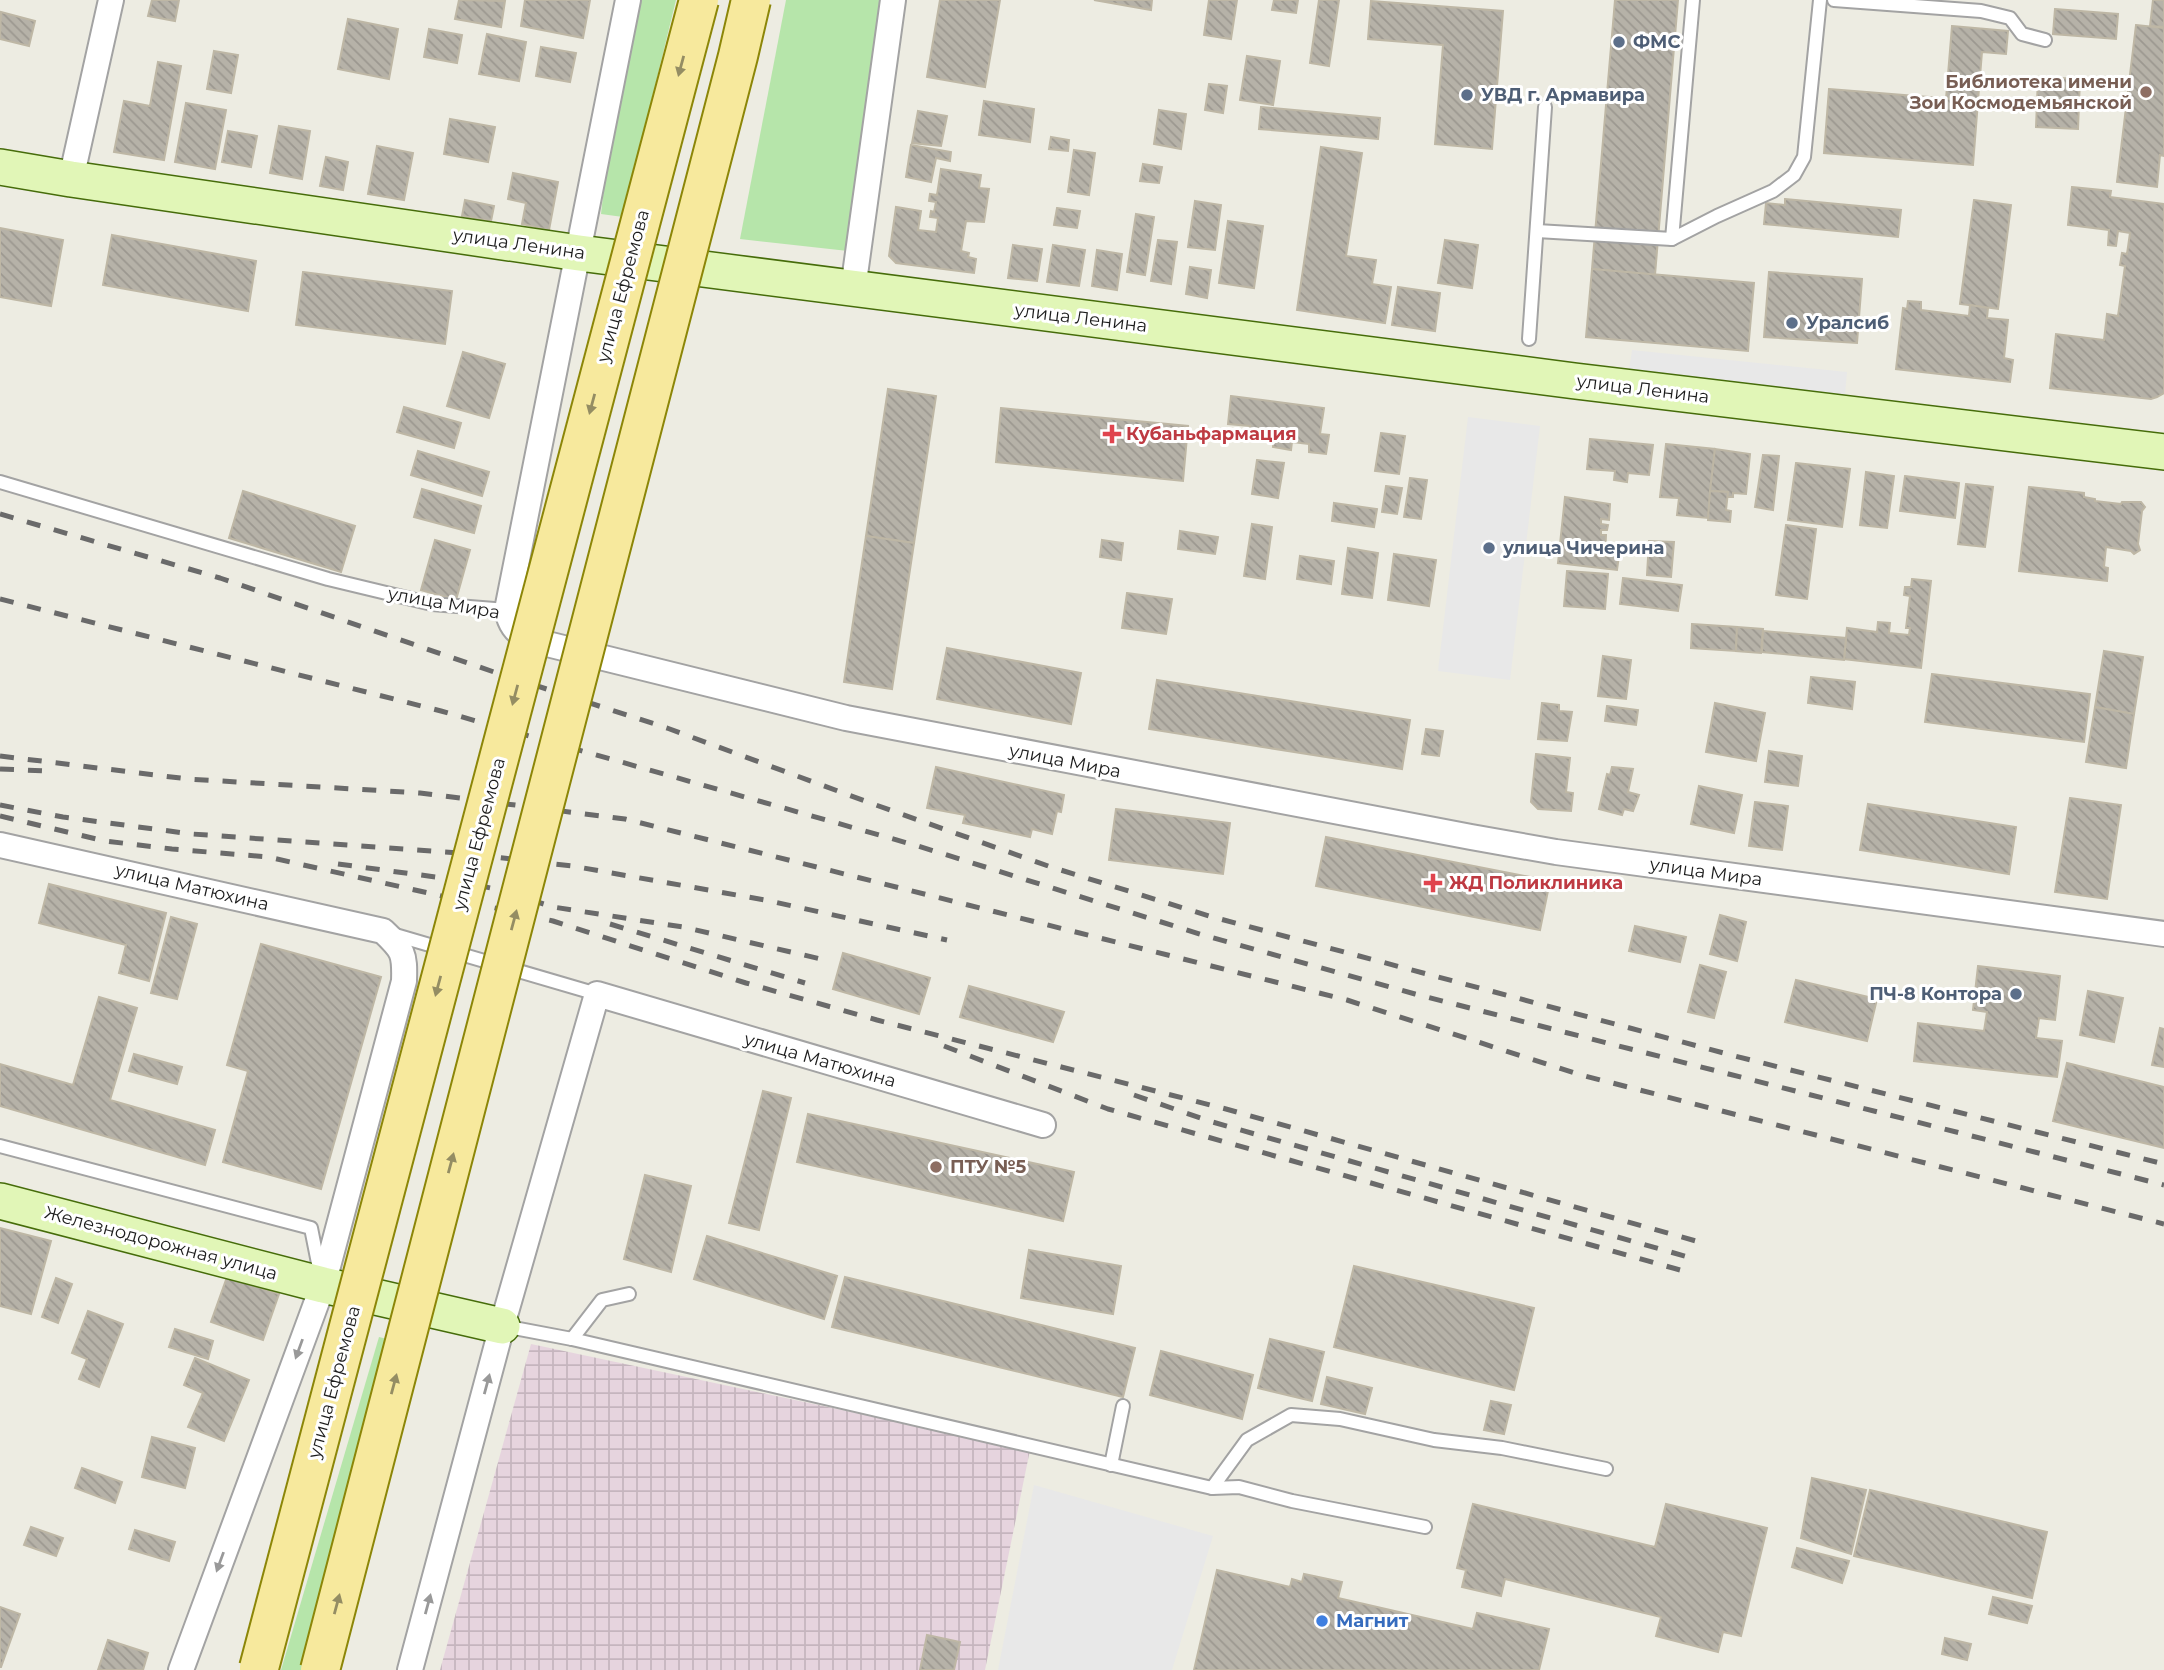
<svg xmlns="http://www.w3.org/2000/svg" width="2164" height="1670" font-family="Montserrat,sans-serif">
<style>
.industrial{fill:url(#industrial-grid)}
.grass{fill:#b6e5aa}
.parking{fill:#e8e8e8}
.building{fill:url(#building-back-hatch);stroke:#beb7a5;stroke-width:2}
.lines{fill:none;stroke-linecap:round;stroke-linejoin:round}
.lane-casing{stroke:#a3a3a3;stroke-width:16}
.street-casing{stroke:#a3a3a3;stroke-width:28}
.secondary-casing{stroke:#466c0a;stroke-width:38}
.lane{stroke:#fff;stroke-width:12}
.street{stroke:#fff;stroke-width:24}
.secondary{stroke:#e1f6b7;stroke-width:35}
.rail{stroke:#6a6a6a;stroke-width:5;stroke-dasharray:14 14;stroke-linecap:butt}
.primary-bridge-casing{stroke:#8c8608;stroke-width:42;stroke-linecap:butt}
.primary-bridge{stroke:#f7e99d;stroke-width:38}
.oneway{fill:#948d63}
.oneway2{fill:#999}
.service-dot{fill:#5c6f8a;stroke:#fff;stroke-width:2.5}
.education-dot{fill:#8d6e63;stroke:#fff;stroke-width:2.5}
.health-dot{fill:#e0444e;stroke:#fff;stroke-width:2.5}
.shop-dot{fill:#3f7fe0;stroke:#fff;stroke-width:2.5}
.labels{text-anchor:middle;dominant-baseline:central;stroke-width:6;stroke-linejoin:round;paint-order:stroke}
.service-label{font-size:18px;font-weight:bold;fill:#4e5e75;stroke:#fff;text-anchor:start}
.education-label{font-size:18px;font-weight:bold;fill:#785e54;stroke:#fff;text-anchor:end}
.street-label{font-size:18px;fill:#1c1c1c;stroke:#fff}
.health-label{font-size:18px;font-weight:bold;fill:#be3a42;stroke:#fff;text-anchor:start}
.shop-label{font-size:18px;font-weight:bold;fill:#366cbe;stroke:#fff;text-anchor:start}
</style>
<defs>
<pattern id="industrial-grid" width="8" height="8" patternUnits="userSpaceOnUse" patternTransform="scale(1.75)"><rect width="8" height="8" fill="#e6d4de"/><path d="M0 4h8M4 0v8" fill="none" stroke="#c5b5be"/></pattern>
<pattern id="building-back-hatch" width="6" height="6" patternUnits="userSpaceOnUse" patternTransform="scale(1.75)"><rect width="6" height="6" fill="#b6b2a8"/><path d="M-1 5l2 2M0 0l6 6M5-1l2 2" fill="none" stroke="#9c9890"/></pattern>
</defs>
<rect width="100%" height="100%" fill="#edece2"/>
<polygon class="industrial" points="531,1344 1030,1450 985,1670 440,1670"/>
<g class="grass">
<polygon points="640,0 676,0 623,217 601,214 605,179"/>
<polygon points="786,0 881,0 848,251 740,239"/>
<polygon points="379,1337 395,1341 302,1670 281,1670"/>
</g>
<g class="parking">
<polygon points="1632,350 1847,372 1845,395 1629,370"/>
<polygon points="1468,417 1540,426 1510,680 1438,671"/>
<polygon points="1034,1485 1213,1536 1172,1670 998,1670"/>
</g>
<g class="building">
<polygon points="152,0 179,0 175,21 148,16"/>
<polygon points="459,0 505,1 501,27 455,19"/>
<polygon points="525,0 590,0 583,38 521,26"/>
<polygon points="940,0 1000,0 985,87 927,77"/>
<polygon points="1094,0 1152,0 1151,10"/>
<polygon points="1209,0 1237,0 1231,39 1204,35"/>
<polygon points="1274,0 1298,0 1296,13 1272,10"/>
<polygon points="1319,0 1339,0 1329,66 1310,63"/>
<polygon points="1615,0 1678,0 1655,275 1592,269"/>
<polygon points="2153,0 2164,0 2164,27 2150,26"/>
<polygon points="1371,1 1503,11 1492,149 1435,144 1443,45 1368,39"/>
<polygon points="2055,9 2118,14 2116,39 2053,34"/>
<polygon points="1,12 35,21 29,46 0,39"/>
<polygon points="348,19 398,29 389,79 338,69"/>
<polygon points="2136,25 2164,28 2164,156 2160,155 2157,187 2117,182"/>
<polygon points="1952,26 2008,31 2006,54 1982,52 1978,101 1946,99"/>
<polygon points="429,29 462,35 457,63 424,57"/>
<polygon points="487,34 526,42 519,81 479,74"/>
<polygon points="541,47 576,53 570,82 536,76"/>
<polygon points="214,51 238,55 231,93 207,89"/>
<polygon points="1247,56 1280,61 1273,105 1240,100"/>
<polygon points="158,62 181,66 164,160 114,152 124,101 150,106"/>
<polygon points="2038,77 2080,79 2078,129 2036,127"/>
<polygon points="1209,84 1227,86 1223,113 1205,110"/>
<polygon points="1829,89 1978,101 1973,165 1824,153"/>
<polygon points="984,101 1034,109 1030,142 979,135"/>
<polygon points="186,103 226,110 215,169 175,162"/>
<polygon points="1261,107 1380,118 1378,139 1259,129"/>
<polygon points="1159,110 1186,114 1181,149 1154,144"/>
<polygon points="918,111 947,116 941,146 912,143"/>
<polygon points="450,119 495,127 488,162 444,154"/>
<polygon points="279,126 310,131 302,179 270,173"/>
<polygon points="228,131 257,136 251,167 222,162"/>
<polygon points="1051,137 1069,140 1068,151 1049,149"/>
<polygon points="911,145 951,152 950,161 936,158 931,182 906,177"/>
<polygon points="377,146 413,153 404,200 368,194"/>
<polygon points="1321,147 1362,153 1346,256 1376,260 1372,284 1391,287 1385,323 1297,310"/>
<polygon points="1074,150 1095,153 1089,195 1068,192"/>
<polygon points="326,157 348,162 343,190 320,186"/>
<polygon points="1143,164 1162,167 1159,183 1140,181"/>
<polygon points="941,169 981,175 979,188 989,189 984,222 966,221 961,251 969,253 968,257 976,259 974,273 896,263 889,256 896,207 921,211 918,230 936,232 938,218 930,217 931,211 934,212 936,202 929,201 930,194 937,195"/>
<polygon points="513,173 558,182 549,230 522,224 526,203 508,199"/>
<polygon points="2072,187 2111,191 2110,197 2164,204 2164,393 2157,397 2151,399 2050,388 2056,334 2104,340 2107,314 2118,316 2125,266 2120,265 2122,253 2127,254 2130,233 2118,231 2116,246 2108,245 2109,230 2068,225"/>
<polygon points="1785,199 1901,210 1898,237 1764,224 1766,203 1785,205"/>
<polygon points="465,200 494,206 491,221 462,216"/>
<polygon points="1974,200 2011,205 1998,309 1960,304"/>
<polygon points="1195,201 1221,205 1215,250 1188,247"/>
<polygon points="1057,208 1080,211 1077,228 1054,225"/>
<polygon points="1136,214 1154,217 1145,275 1127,272"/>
<polygon points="1228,221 1263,226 1254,288 1219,283"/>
<polygon points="0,228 63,240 51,306 0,297"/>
<polygon points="112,235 256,261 248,311 103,285"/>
<polygon points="1158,240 1177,242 1171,284 1151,281"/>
<polygon points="1445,240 1478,245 1472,288 1438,283"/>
<polygon points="1013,245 1042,249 1037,281 1008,278"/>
<polygon points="1053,245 1085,250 1079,286 1047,282"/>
<polygon points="1097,250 1122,254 1117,290 1092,286"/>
<polygon points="1190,267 1211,270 1207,298 1186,294"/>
<polygon points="1592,269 1754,283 1748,351 1586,337"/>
<polygon points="303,272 452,291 445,344 296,325"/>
<polygon points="1769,272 1862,279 1857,343 1764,337"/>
<polygon points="1398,287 1440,293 1435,331 1392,325"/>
<polygon points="1908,301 1921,302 1921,310 1969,316 1970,305 1988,308 1987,318 2008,320 2004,358 2013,360 2010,382 1896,369 1903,308 1907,309"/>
<polygon points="463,352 505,364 489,418 447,406"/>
<polygon points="888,389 936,396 914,543 866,536"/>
<polygon points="1231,396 1324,408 1320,434 1329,435 1326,454 1309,452 1309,444 1292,442 1291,450 1273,447 1274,439 1248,435 1250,426 1228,424"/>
<polygon points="404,407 461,423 454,448 397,432"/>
<polygon points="1001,408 1188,426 1183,481 996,462"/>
<polygon points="1381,433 1405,436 1399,474 1375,471"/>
<polygon points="1590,439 1653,445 1649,475 1628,473 1627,482 1614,480 1615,471 1587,469"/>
<polygon points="1666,444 1715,449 1708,518 1677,515 1679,498 1660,497"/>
<polygon points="1715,449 1750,454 1746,494 1733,493 1733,497 1727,497 1728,492 1710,491"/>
<polygon points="418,451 489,472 482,496 411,475"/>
<polygon points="1763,455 1779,456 1773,510 1755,507"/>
<polygon points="1257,460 1284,463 1278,498 1252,494"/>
<polygon points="1796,463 1850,469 1842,527 1788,520"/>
<polygon points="1866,472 1894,476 1887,528 1860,525"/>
<polygon points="1905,476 1959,483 1955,518 1900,511"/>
<polygon points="1410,478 1427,480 1421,519 1404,517"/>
<polygon points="1966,484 1993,487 1985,547 1958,544"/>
<polygon points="1386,486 1402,488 1397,514 1382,512"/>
<polygon points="2029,487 2084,493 2084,497 2095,499 2095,501 2121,504 2122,502 2141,502 2145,507 2142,511 2138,544 2140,550 2134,554 2131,551 2106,547 2104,567 2108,568 2107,581 2019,571"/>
<polygon points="422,489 481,506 474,533 414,517"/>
<polygon points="243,491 355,526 341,572 229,538"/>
<polygon points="1710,491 1728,492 1726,510 1731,511 1730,522 1708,520"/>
<polygon points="1565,497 1610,504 1609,520 1601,519 1601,524 1608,525 1607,530 1601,530 1601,535 1606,535 1605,556 1610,556 1610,553 1619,556 1617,570 1558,563"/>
<polygon points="1334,503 1377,509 1374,527 1332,521"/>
<polygon points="1252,524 1272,527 1265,579 1244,576"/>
<polygon points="1786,525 1816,529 1807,599 1776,595"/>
<polygon points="1180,531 1218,537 1215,554 1178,549"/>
<polygon points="866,536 914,543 892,689 844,682"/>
<polygon points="435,540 470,550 456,600 421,590"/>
<polygon points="1102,540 1123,543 1121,560 1100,557"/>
<polygon points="1649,541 1674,542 1671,577 1647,575"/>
<polygon points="1348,548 1378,553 1372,598 1342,594"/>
<polygon points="1394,554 1436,560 1429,606 1388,600"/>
<polygon points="1300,556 1334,561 1331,584 1297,579"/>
<polygon points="1567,571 1608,574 1605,609 1564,606"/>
<polygon points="1623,578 1682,585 1678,611 1620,604"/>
<polygon points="1912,579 1931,581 1921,668 1844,659 1847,628 1877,632 1878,622 1890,623 1889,633 1909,635 1910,628 1906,628 1910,596 1904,595 1905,587 1911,587"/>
<polygon points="1127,593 1172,599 1166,634 1122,628"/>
<polygon points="1692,624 1737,627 1736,651 1691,648"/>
<polygon points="1737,627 1763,629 1761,653 1736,651"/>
<polygon points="1763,631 1846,638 1844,660 1762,652"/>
<polygon points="947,648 1081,673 1071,724 937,699"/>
<polygon points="2104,651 2143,657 2134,714 2095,707"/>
<polygon points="1603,656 1631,660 1626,699 1598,696"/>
<polygon points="1932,674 2090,694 2084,742 1925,722"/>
<polygon points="1811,677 1855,682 1852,709 1808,703"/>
<polygon points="1157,680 1410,720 1402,769 1149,729"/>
<polygon points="1542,703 1559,705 1559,711 1572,712 1567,741 1538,739"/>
<polygon points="1715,703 1765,713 1756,761 1706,752"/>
<polygon points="1607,706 1638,710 1636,725 1605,721"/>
<polygon points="2095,707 2134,714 2126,768 2086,762"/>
<polygon points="1426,729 1443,731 1439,756 1422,754"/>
<polygon points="1769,751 1802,756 1798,786 1765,782"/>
<polygon points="1536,754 1570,758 1566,792 1573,793 1571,811 1538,809 1531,802"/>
<polygon points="936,767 1064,795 1061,812 1057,811 1052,834 1032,829 1030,837 963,823 965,815 927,808"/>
<polygon points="1612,767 1633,769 1628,792 1639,795 1633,811 1624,809 1622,815 1599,809 1607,774 1610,775"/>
<polygon points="1699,786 1742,795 1734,833 1691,824"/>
<polygon points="2070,798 2121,805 2107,899 2055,892"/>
<polygon points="1755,802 1788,806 1782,850 1749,846"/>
<polygon points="1868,804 2016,827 2009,874 1860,850"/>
<polygon points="1116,809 1230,823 1223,874 1109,860"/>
<polygon points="1326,837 1550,881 1540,930 1316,886"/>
<polygon points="49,884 166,913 149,981 119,973 126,945 39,923"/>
<polygon points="1720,915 1746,922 1737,961 1710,954"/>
<polygon points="171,917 197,924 177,999 151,993"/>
<polygon points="1635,926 1686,937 1680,962 1629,951"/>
<polygon points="261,944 381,977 321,1189 223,1162 248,1071 227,1065"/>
<polygon points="843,953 930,978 919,1014 833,989"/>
<polygon points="1700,965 1726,972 1714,1018 1688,1012"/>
<polygon points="1978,966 2060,976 2055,1020 2039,1018 2036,1038 2062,1041 2057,1077 1914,1061 1918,1023 1984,1031 1987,1012 1973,1010"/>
<polygon points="1796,980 1877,999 1867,1041 1785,1022"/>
<polygon points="969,986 1064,1012 1053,1042 960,1017"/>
<polygon points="2088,991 2123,998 2114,1042 2080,1035"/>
<polygon points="99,997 137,1008 110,1100 215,1130 205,1165 0,1106 0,1064 73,1085"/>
<polygon points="2160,1028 2164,1029 2164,1067 2152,1065"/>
<polygon points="134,1054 182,1067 177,1084 129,1071"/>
<polygon points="2067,1063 2164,1087 2164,1148 2053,1121"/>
<polygon points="763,1091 791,1098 759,1230 729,1223"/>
<polygon points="808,1114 1074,1172 1063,1221 797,1162"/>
<polygon points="645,1175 691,1186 671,1272 624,1259"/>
<polygon points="0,1228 51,1241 31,1314 0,1306"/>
<polygon points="707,1236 837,1276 824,1319 694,1279"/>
<polygon points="1029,1250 1121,1266 1113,1314 1021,1298"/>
<polygon points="1354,1266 1534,1308 1514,1390 1334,1347"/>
<polygon points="227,1277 279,1294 263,1340 211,1322"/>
<polygon points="845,1277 1135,1348 1123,1397 832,1327"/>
<polygon points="56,1278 72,1284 58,1323 42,1317"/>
<polygon points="88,1311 123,1324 99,1387 79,1379 87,1359 72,1353"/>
<polygon points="175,1329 213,1341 208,1359 169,1347"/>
<polygon points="1270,1339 1324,1352 1312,1401 1258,1388"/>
<polygon points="1161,1351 1253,1375 1242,1419 1150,1395"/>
<polygon points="195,1358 249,1380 224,1441 188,1427 203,1393 184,1385"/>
<polygon points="1327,1377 1372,1388 1365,1414 1321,1404"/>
<polygon points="1491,1401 1511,1405 1504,1434 1484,1430"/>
<polygon points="152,1437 195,1448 185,1488 142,1477"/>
<polygon points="82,1468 122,1482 115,1503 75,1488"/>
<polygon points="1812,1478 1866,1490 1851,1554 1801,1538"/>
<polygon points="1870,1490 2047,1532 2032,1598 1854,1556"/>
<polygon points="1473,1504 1655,1547 1666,1504 1767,1528 1741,1636 1723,1632 1718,1652 1656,1636 1661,1617 1505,1579 1501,1596 1462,1587 1466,1570 1457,1568"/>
<polygon points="31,1527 63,1538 56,1556 24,1545"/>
<polygon points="135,1530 175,1542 169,1561 129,1549"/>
<polygon points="1797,1548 1849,1561 1842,1583 1792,1567"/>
<polygon points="1217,1570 1290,1587 1292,1579 1302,1582 1304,1574 1342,1582 1338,1598 1473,1629 1477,1613 1549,1629 1539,1670 1194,1670"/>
<polygon points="1993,1597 2032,1606 2027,1623 1989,1614"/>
<polygon points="0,1607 20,1614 1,1667 0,1667"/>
<polygon points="927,1635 960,1642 954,1670 920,1670"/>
<polygon points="1945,1638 1971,1644 1967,1660 1942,1654"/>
<polygon points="108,1640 148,1653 143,1670 98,1670"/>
</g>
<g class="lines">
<defs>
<g id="lane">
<polyline points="1834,0 1981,11 2010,18 2022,34 2045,40"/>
<polyline points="1537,231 1672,239 1693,0"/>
<polyline points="1672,239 1717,216 1773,191 1794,175 1804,157 1820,0"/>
<polyline points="1529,339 1545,107"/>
<polyline points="0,482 328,579 432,604 507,610"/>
<polyline points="392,934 597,994"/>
<polyline points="0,1146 311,1228 320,1273"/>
<polyline points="503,1326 572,1339 1212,1488 1239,1487 1292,1501 1425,1527"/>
<polyline points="572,1339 602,1300 629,1294"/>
<polyline points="1111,1465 1123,1406"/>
<polyline points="1212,1488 1247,1440 1291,1415 1340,1419 1434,1440 1502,1448 1606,1469"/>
</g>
<g id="street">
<path d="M628 0 507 610C510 624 515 631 527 639L846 718 1471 837 1556 852 2164 934"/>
<polyline points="71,179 111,0"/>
<polyline points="853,289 893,0"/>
<path d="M0 845 383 931C403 950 405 953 404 981L323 1285 181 1670"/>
<polyline points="410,1670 502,1326 597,994 1043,1125"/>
</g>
<g id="secondary">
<polyline points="0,167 71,179 579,253 1575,381 2164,452"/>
<polyline points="0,1201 323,1285 502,1326"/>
</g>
</defs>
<use href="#lane" class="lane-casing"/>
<use href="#street" class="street-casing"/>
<use href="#secondary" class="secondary-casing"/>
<use href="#lane" class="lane"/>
<use href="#street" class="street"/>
<use href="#secondary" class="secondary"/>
<g class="rail">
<polyline points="0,514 220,578 494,672 667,728 873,804 1051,867 1209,916 1735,1056 2164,1164"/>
<polyline points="0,599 441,711 918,846 1203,935 1415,994 2164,1185"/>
<polyline points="0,756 188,779 420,793 625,819 1347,1000 1581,1075 2164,1224"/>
<polyline points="0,769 45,771"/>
<polyline points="0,805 63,817 192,834 460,853 572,866 765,900 947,940"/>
<polyline points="0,816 105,841 172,849 268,857 553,921 746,983 877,1020 1226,1109 1696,1241"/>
<polyline points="338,864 443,878 500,890 553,907 683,927 821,959"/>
<polyline points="610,924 805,983"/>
<polyline points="944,1046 1108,1109 1680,1270"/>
<polyline points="1134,1095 1209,1121 1688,1257"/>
</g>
<defs>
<g id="primary-bridge">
<polyline points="259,1668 699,0"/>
<polyline points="320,1670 738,56 751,0"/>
</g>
</defs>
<use href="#primary-bridge" class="primary-bridge-casing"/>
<use href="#primary-bridge" class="primary-bridge"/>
</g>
<defs><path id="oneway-solid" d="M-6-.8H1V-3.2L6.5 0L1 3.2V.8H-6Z" transform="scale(1.75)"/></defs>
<g class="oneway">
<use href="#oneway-solid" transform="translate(681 66) rotate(105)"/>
<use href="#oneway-solid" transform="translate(592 404) rotate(105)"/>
<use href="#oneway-solid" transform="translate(515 695) rotate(105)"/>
<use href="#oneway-solid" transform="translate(514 920) rotate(-75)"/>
<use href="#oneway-solid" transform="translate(438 986) rotate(105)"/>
<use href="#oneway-solid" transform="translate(451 1163) rotate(-75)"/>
<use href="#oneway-solid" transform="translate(394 1384) rotate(-75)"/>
<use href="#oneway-solid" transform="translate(337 1604) rotate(-75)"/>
</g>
<g class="oneway2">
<use href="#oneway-solid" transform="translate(299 1349) rotate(110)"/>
<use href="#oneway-solid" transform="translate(487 1384) rotate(-75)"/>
<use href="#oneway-solid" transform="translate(220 1562) rotate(110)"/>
<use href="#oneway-solid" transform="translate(428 1604) rotate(-75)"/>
</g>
<g class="service-dot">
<circle cx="1619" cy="42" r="7"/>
<circle cx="1467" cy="95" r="7"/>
<circle cx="1792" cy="323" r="7"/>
<circle cx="1489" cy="548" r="7"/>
<circle cx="2016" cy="994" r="7"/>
</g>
<g class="education-dot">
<circle cx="2146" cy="92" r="7"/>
<circle cx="936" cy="1167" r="7"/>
</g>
<g class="health-dot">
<path d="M1108.5 423.5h7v7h7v7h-7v7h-7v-7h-7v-7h7z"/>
<path d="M1429.5 872.5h7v7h7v7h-7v7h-7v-7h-7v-7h7z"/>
</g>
<circle class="shop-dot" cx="1322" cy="1621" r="7"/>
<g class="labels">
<g class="service-label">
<text x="1633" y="42">ФМС</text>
<text x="1481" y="95">УВД г. Армавира</text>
<text x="1806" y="323">Уралсиб</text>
<text x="1503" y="548">улица Чичерина</text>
<text x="2002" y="994" text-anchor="end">ПЧ-8 Контора</text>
</g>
<g class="education-label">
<text x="2132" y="82">Библиотека имени<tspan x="2132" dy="21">Зои Космодемьянской</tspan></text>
<text x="950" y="1167" text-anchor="start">ПТУ №5</text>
</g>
<g class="street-label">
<text transform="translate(519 244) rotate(8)">улица Ленина</text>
<text transform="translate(623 286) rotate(-75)">улица Ефремова</text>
<text transform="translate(1081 318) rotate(7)">улица Ленина</text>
<text transform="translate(1643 389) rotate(7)">улица Ленина</text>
<text transform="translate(444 603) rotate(10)">улица Мира</text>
<text transform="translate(1065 761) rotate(11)">улица Мира</text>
<text transform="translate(479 834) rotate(-75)">улица Ефремова</text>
<text transform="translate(1706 872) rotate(8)">улица Мира</text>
<text transform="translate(192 887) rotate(13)">улица Матюхина</text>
<text transform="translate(820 1060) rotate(16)">улица Матюхина</text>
<text transform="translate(161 1243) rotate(15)">Железнодорожная улица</text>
<text transform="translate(334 1382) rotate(-75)">улица Ефремова</text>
</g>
<g class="health-label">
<text x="1126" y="434">Кубаньфармация</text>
<text x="1449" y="883">ЖД Поликлиника</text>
</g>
<g class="shop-label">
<text x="1336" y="1621">Магнит</text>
</g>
</g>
</svg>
